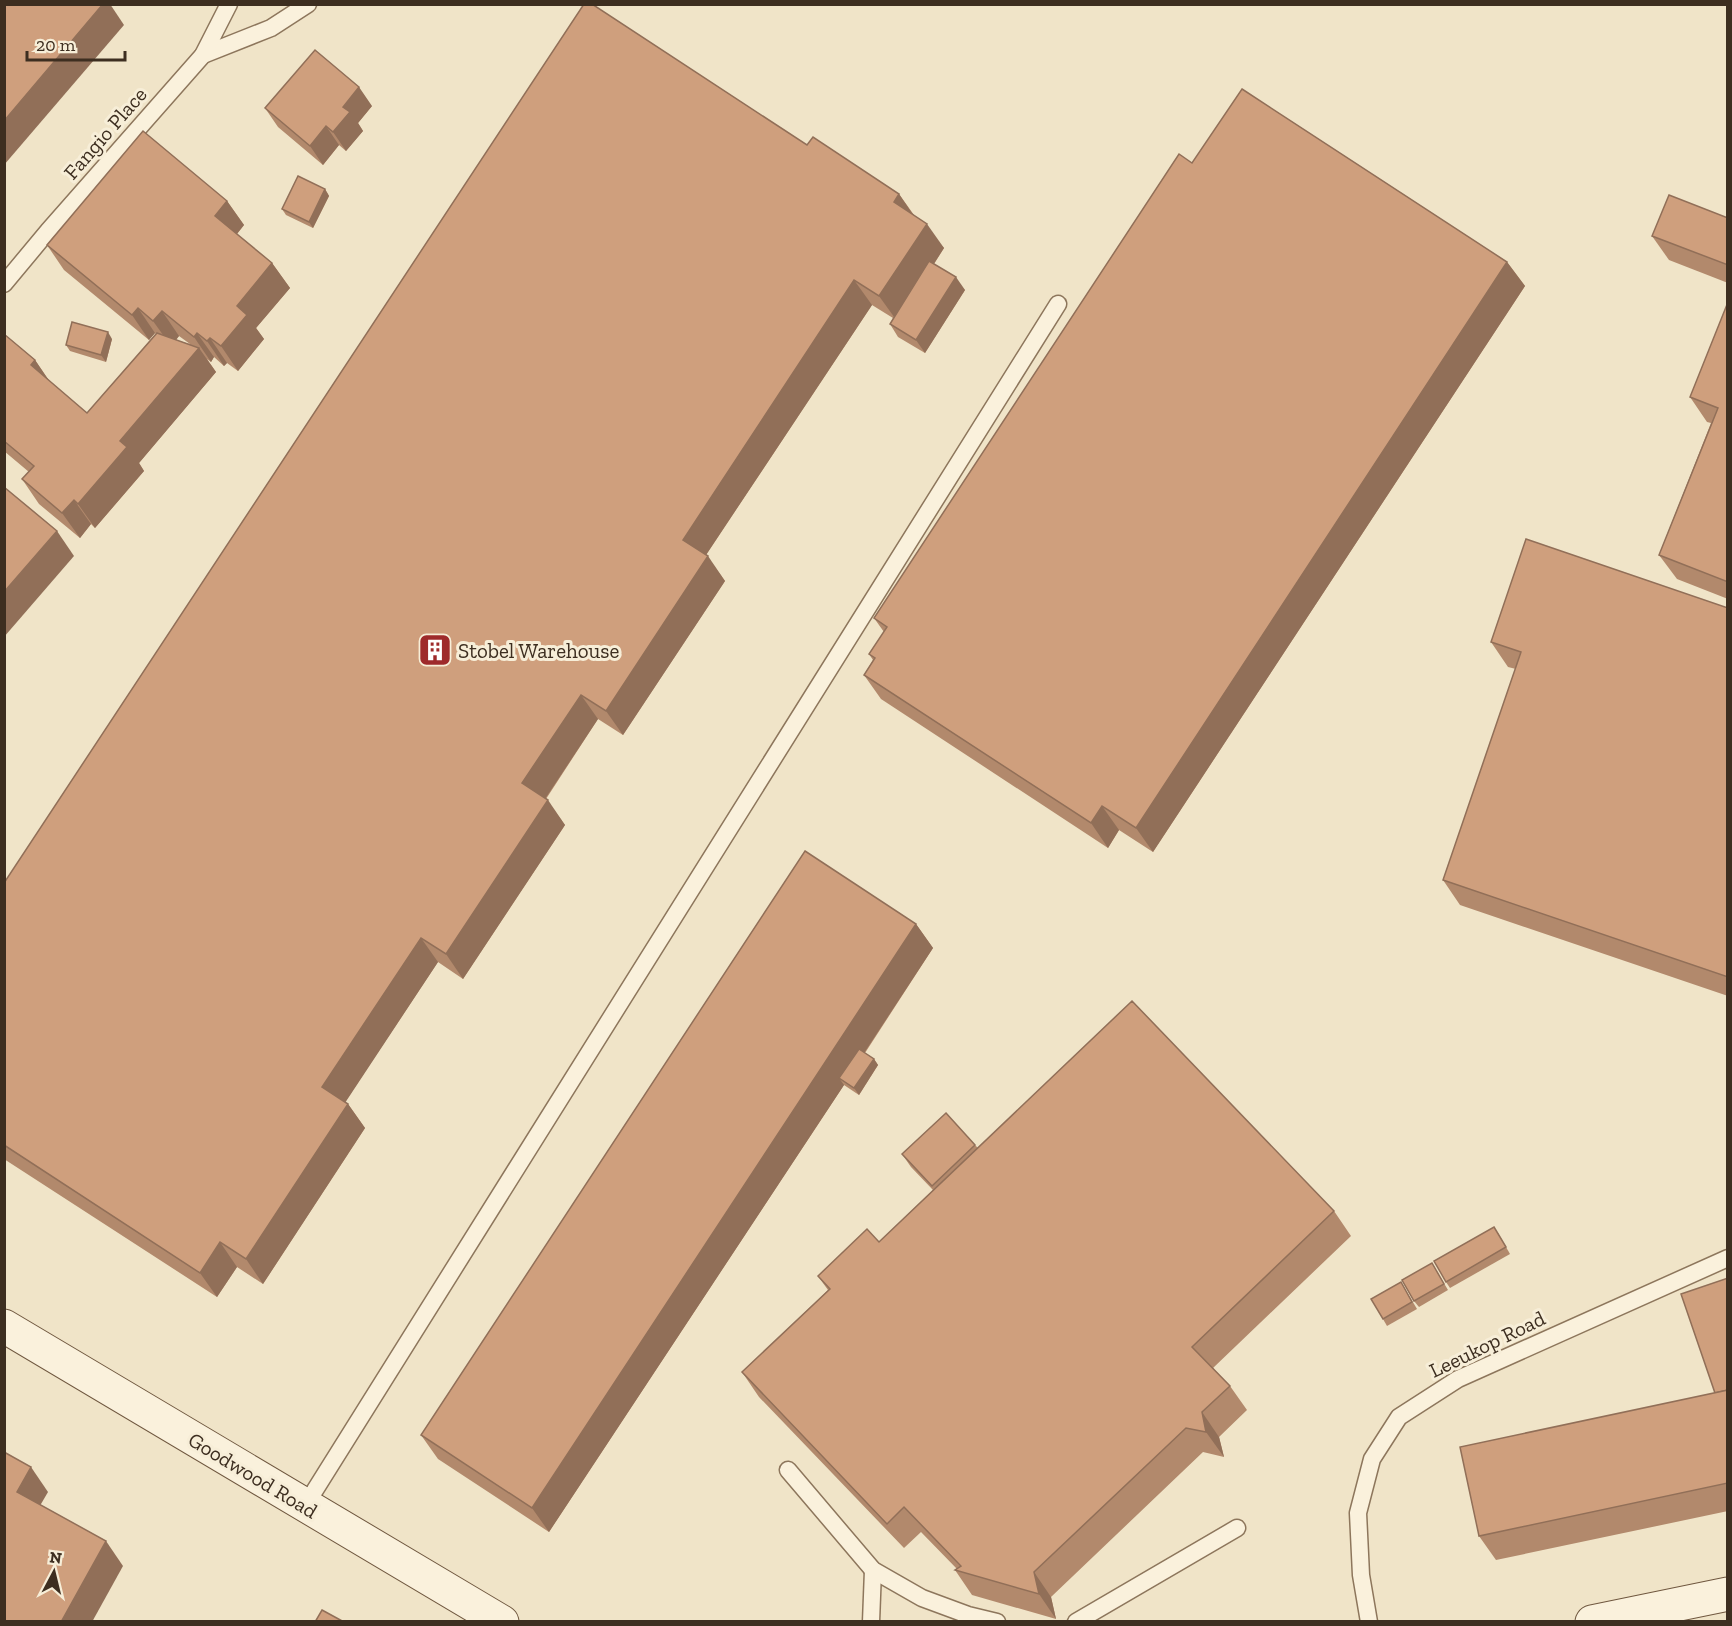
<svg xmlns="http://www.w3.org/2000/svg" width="1732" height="1626" font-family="'Zilla Slab',serif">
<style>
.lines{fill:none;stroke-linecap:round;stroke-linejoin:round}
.lane-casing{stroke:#8d765c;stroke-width:19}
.secondary-casing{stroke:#6f573f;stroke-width:35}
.lane{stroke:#faf1dc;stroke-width:16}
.secondary{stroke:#faf1dc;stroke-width:33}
.wall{fill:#b2896c;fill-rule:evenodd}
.shaded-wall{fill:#916f58}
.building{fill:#cf9f7d;stroke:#916f58;stroke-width:1.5}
.labels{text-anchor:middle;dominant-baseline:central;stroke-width:6;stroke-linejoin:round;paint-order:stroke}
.street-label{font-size:21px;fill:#3d2e20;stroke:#f7eed8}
.poi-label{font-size:21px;fill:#3d2e20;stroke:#f7eed8;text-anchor:start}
</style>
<rect width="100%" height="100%" fill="#f0e4c8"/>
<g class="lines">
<defs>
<g id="lane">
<polyline points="203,55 271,28 308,4"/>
<polyline points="4,284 48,231 203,55 229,4"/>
<polyline points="788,1470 873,1570 922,1598 968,1615 997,1622"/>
<polyline points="305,1506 1058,304"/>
<polyline points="871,1622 873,1570"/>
<polyline points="1076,1622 1237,1528"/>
<polyline points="1369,1622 1361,1575 1358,1513 1372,1459 1399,1417 1458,1379 1728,1258"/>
</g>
<g id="secondary">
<polyline points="4,1326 502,1622"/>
<polyline points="1592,1622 1728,1594"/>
</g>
</defs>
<use href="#lane" class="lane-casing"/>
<use href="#secondary" class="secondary-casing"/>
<use href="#lane" class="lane"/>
<use href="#secondary" class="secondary"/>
</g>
<g class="wall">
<polygon points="372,106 358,123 363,131 346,151 339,145 323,165 278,127 265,108"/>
<polygon points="807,145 899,194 914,215 944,248 934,264 965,290 925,353 898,337 890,324 893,318 872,305 706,555 725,581 623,735 598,719 546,799 565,825 463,979 438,962 345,1102 348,1104 365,1128 263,1284 237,1267 217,1297 4,1159 4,883"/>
<polygon points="1192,163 1507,262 1525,286 1153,852 1119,830 1108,848 881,699 864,675 873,660 869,654 884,632 874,618"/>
<polygon points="325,189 329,196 313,228 286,215 282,209"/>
<path d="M227 201 244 225 237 234 272 263 290 288 256 328 264 339 238 371 227 363 224 366 214 357 211 362 207 359 216 372 139 463 144 471 95 528 91 524 80 538 39 504 22 479 29 472 4 451V334L35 360 50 382 87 413 156 334 155 333 149 340 64 270 47 245ZM179 336 190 344 176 340Z"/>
<polygon points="1728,218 1728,283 1669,260 1652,236"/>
<polygon points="1728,302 1728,599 1677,579 1659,555 1711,423 1707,422 1690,397"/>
<polygon points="112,339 106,362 70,351 66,345"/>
<polygon points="1728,608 1728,996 1460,905 1443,880 1516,669 1508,667 1491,642"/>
<polygon points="916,924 933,948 865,1053 874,1059 878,1065 859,1095 844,1085 549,1532 438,1459 421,1435"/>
<polygon points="975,1145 978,1148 1334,1211 1351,1236 1213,1368 1230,1386 1247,1410 1219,1437 1224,1457 1203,1452 1051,1597 1056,1619 972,1595 955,1570 957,1569 921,1532 904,1548 759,1397 742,1372 828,1290 818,1276 879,1242 933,1190 911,1167 902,1154"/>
<polygon points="1498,1233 1510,1254 1450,1288 1446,1282"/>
<polygon points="1432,1263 1448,1290 1419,1307 1414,1301"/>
<polygon points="1728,1278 1728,1511 1496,1560 1479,1536 1715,1393"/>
<polygon points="1401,1282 1417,1309 1387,1326 1383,1319"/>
</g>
<g class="shaded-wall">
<polygon points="103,4 110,4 124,25 4,165 4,121"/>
<polygon points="359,87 372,106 358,123 363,131 346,151 333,132 343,107"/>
<polygon points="326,126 339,145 323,165 310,146"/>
<polygon points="325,189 329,196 313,228 309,222"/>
<polygon points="899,194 916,219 894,202"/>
<polygon points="227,201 244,225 232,240 215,216"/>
<polygon points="927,224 944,248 897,321 879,296"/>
<polygon points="1507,262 1525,286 1153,852 1136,828"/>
<polygon points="272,263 290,288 256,328 264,339 238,371 221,346 237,306"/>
<polygon points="956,277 965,290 925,353 916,340"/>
<polygon points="854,280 872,305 700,564 683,540"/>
<polygon points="138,308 155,333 149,340 132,315"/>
<polygon points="162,311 179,336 171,346 153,321"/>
<polygon points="108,332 112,339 106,362 101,355"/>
<polygon points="197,333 214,357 211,362 194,337"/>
<polygon points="210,338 227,363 224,366 207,341"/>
<polygon points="199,348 216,372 139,463 144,471 95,528 78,504 120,441"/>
<polygon points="35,360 52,385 31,365"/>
<polygon points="74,500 91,524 80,538 62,513"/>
<polygon points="57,531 74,556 4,637 4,592"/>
<polygon points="708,556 725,581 623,735 606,711"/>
<polygon points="581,695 598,719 539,808 522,783"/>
<polygon points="548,800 565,825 463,979 446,954"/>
<polygon points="1102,806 1119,830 1108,848 1091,823"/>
<polygon points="916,924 933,948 845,1082 839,1078 844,1085 549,1532 532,1508"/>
<polygon points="421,938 438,962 339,1112 322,1087"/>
<polygon points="874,1059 878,1065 859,1095 854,1088"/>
<polygon points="348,1104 365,1128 263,1284 246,1259"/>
<polygon points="220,1242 237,1267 217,1297 200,1273"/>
<polygon points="1202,1412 1219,1437 1224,1457 1206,1432"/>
<polygon points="31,1467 48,1492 34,1516 17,1492"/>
<polygon points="106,1541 123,1566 92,1622 61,1622"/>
<polygon points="1034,1572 1051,1597 1056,1619 1039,1594"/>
</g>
<g class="building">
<polygon points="4,4 103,4 4,121"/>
<polygon points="584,4 592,4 807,145 813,137 899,194 894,202 927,224 879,296 854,280 683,540 708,556 606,711 581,695 522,783 548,800 446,954 421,938 322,1087 348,1104 246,1259 220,1242 200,1273 4,1145 4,883"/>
<polygon points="315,50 359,87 343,107 350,112 333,132 326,126 310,146 265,108"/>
<polygon points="1242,89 1507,262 1136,828 1102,806 1091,823 864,675 875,658 869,654 887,627 874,618 1179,154 1192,163"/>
<polygon points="143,131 227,201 215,216 272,263 237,306 247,315 221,346 210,338 207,341 197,333 194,337 162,311 153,321 138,308 132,315 47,245"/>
<polygon points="298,176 325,189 309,222 282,209"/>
<polygon points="1669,195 1728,218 1728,265 1652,236"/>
<polygon points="929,261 956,277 916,340 890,324"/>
<polygon points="1728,302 1728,582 1659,555 1718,408 1690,397"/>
<polygon points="72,322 108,332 101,355 66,345"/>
<polygon points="157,333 199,348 120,441 127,447 78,504 74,500 62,513 22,479 34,466 4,441 4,334 35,360 31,365 87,413"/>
<polygon points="4,487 57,531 4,592"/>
<polygon points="1526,539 1728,608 1728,977 1443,880 1521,652 1491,642"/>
<polygon points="805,851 916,924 532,1508 421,1435"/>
<polygon points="1132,1001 1334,1211 1192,1347 1230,1386 1202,1412 1206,1432 1186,1428 1034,1572 1039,1594 955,1570 961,1566 904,1507 887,1524 742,1372 830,1289 818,1276 867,1229 879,1242"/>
<polygon points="859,1049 874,1059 854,1088 839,1078"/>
<polygon points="946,1113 975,1145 932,1186 902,1154"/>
<polygon points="1494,1227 1506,1247 1446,1282 1434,1261"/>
<polygon points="1432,1263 1444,1284 1414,1301 1402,1280"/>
<polygon points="1728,1278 1728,1390 1715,1393 1681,1294"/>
<polygon points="1401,1282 1412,1302 1383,1319 1371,1299"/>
<polygon points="1728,1390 1728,1483 1479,1536 1460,1447"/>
<polygon points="4,1452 31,1467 17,1492 106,1541 61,1622 4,1622"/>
<polygon points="322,1610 344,1622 315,1622"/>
</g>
<defs>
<symbol id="building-square" viewBox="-11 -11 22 22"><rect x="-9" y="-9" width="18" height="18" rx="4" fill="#9e2a2b" stroke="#f7eed8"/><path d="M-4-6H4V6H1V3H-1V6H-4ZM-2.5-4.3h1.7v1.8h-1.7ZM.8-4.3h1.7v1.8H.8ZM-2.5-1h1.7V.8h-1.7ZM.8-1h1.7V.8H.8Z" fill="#fff"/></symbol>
</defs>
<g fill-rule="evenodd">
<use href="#building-square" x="416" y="631" width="38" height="38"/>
</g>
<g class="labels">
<g class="street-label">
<text transform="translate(105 133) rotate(-49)">Fangio Place</text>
<text transform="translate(1487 1344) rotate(-26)">Leeukop Road</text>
<text transform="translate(253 1475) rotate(31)">Goodwood Road</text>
</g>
<g class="poi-label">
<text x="458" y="650">Stobel Warehouse</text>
</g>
</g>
<rect width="1732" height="1626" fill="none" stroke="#3d2e20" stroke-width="12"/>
<g transform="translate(54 1572) rotate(7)" stroke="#f7eed8" stroke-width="4.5" paint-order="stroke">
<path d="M0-4.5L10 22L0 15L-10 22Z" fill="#3d2e20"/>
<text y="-9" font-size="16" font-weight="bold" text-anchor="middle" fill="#3d2e20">N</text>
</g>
<path d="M27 51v9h98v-9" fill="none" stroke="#3d2e20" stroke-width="3"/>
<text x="36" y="51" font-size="18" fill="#3d2e20" stroke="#f7eed8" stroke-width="4.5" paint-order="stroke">20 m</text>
</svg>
